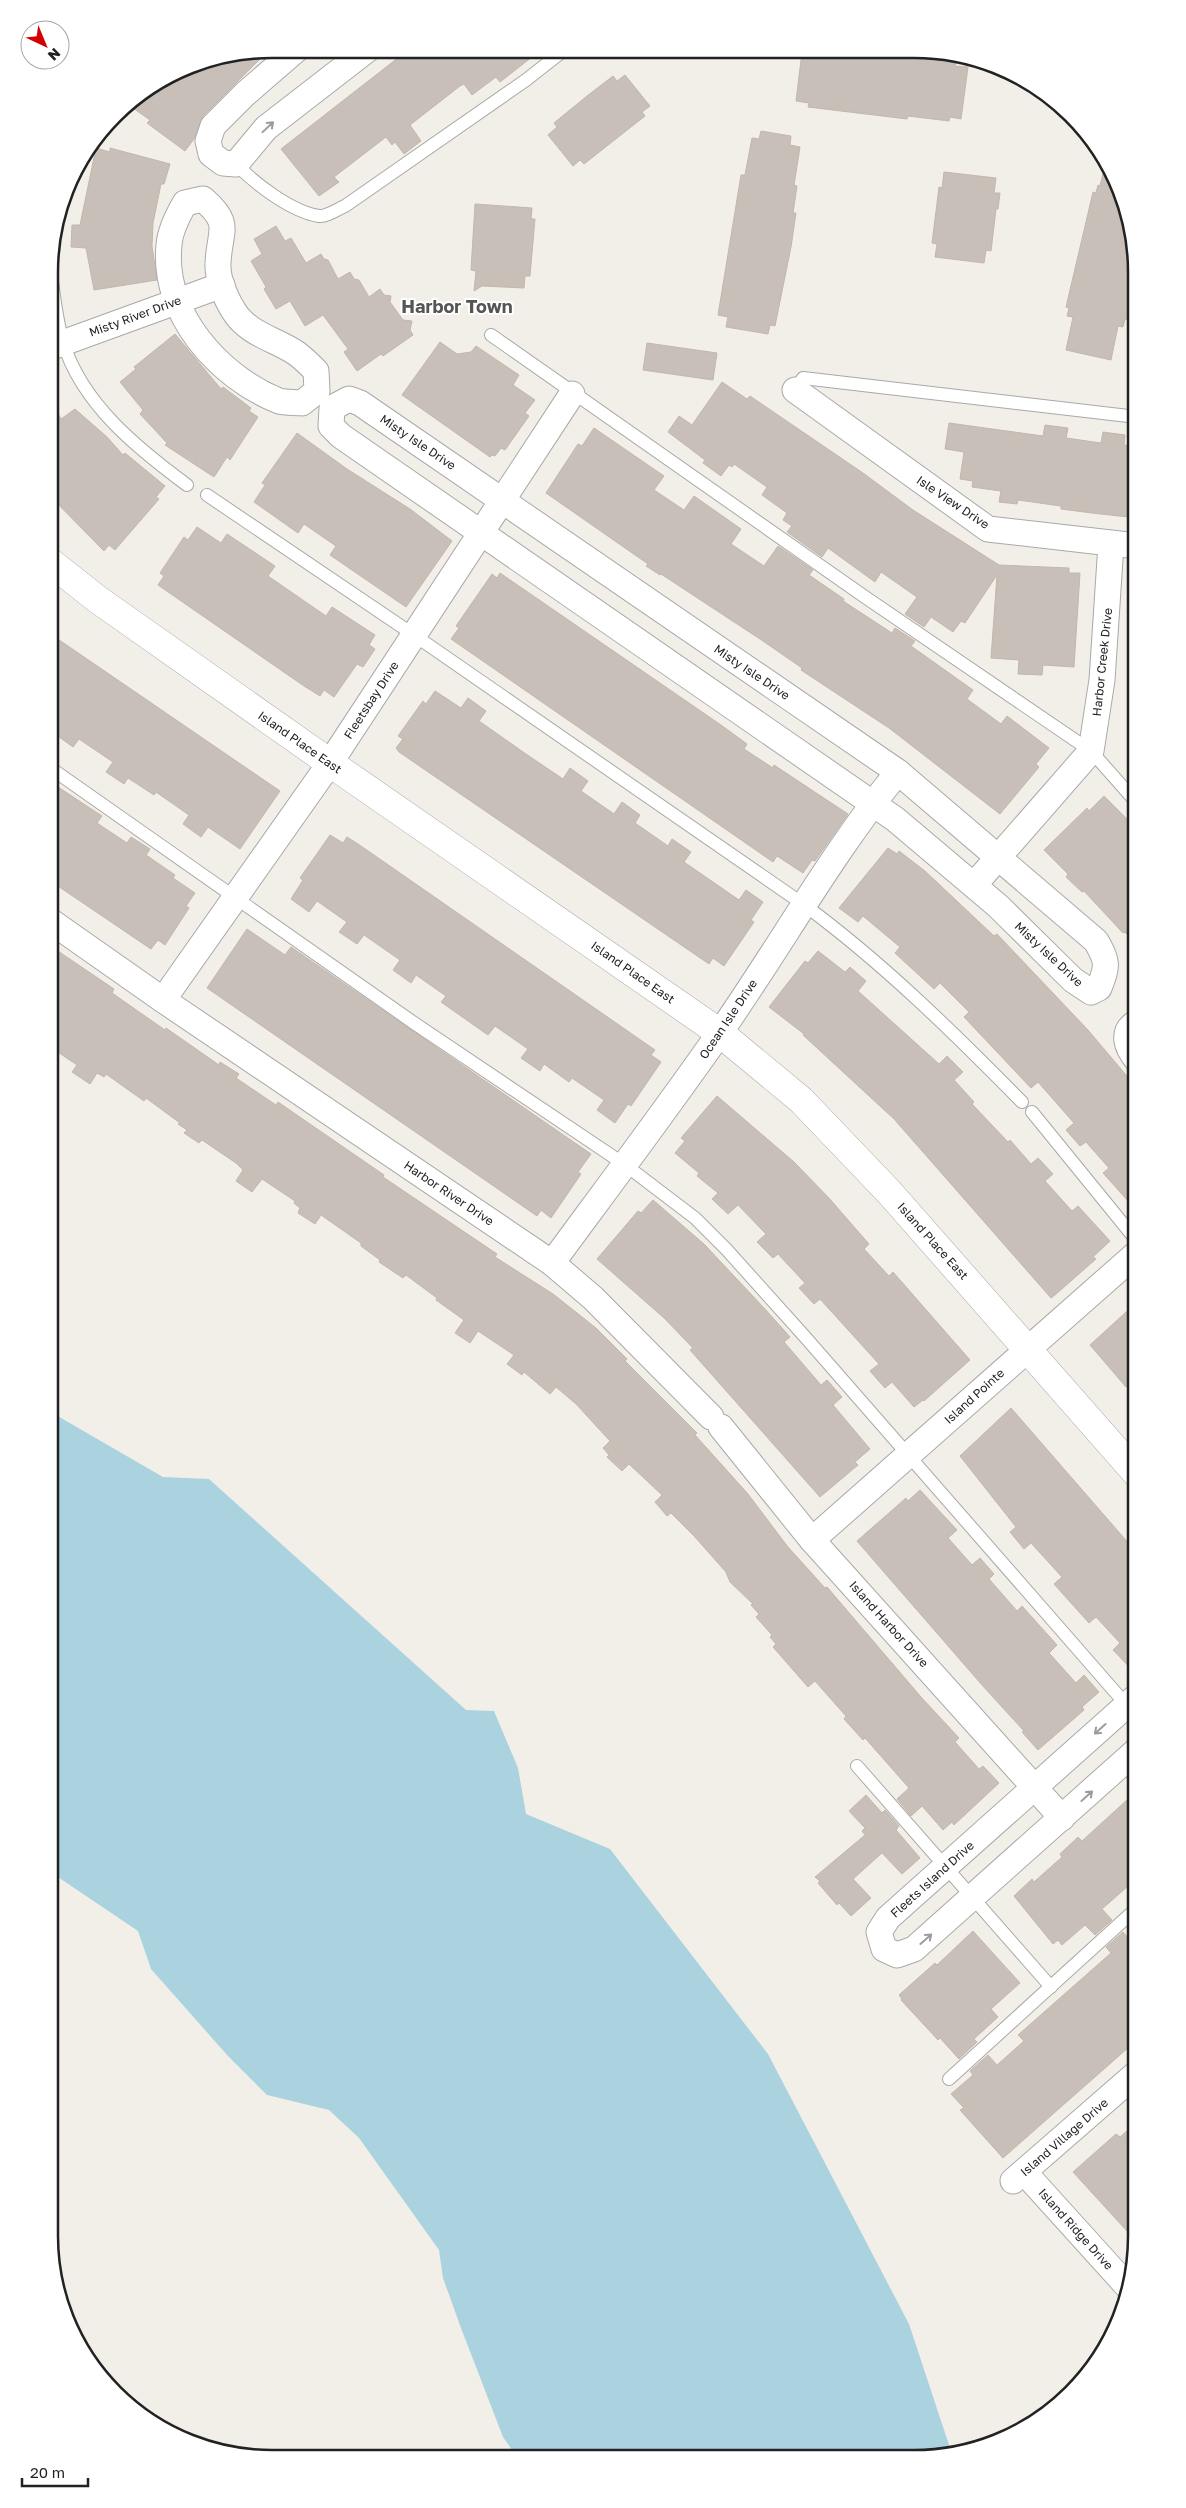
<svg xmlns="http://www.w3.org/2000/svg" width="1186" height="2508" font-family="'Golos Text',sans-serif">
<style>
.water{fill:#aad3df}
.building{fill:#c7bfb8;stroke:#c4b6ab}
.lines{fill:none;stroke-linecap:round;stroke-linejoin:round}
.service-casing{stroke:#a9a9a9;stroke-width:14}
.minor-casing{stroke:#a9a9a9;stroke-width:27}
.tertiary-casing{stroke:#a9a9a9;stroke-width:29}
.service{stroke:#fff;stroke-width:12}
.minor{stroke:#fff;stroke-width:25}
.tertiary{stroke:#fff;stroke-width:28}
.oneway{stroke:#9c9c9c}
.labels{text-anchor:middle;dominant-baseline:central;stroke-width:4;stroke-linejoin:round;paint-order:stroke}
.street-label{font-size:12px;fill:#222;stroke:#fff}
.district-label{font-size:18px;font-weight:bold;fill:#555;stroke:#fff}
.rim{fill:none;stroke:#222;stroke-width:2.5}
</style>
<rect width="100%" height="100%" fill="#f2efe9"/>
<polygon class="water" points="49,1411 163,1477 209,1479 466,1710 494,1711 518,1768 526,1814 610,1849 768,2054 909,2324 952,2454 914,2459 517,2457 503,2437 461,2328 443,2278 439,2250 359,2138 329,2110 267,2095 228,2056 151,1969 138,1931 49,1871"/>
<g class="building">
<polygon points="270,49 203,116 194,139 185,151 147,123 150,120 133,108 145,92 187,66"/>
<polygon points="408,50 541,50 500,82 496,77 472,95 464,84 460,86 410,125 421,141 404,154 395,142 392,145 386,137 334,177 339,182 319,196 281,149"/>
<polygon points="802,52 876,52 956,63 955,66 968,67 961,119 950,117 949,121 908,116 907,119 808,107 809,103 796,101"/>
<polygon points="625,75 650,106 642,112 645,116 584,164 580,160 573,166 548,135 557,127 554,123 587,96 613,76 617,81"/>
<polygon points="761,131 791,136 790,145 800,147 794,185 797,186 793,213 796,213 791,247 775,326 770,325 768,334 726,327 728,317 718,315 741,175 745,175 752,138 759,139"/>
<polygon points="96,148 110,152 110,148 170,164 164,184 161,184 153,223 152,246 157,280 94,290 86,248 71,247 72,225 80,225"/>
<polygon points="1106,161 1130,214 1137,272 1128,320 1125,319 1123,327 1118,326 1111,360 1066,350 1073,317 1067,316 1069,308 1066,307 1093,192 1096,193 1098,185 1100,186"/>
<polygon points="944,172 996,178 994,193 1000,193 998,209 996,209 991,251 986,250 984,263 935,257 937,244 932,243 939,187 942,188"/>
<polygon points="475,204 532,208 531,219 535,219 530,276 525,276 524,288 482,286 474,291 476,271 471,270"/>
<polygon points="276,226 285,241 291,238 306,263 321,254 324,259 328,260 338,279 350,272 354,279 359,280 369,297 380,289 384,295 391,296 390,302 403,320 412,321 410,330 413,335 383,356 381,354 357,371 344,352 348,349 323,315 305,326 290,301 276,309 264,289 266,287 251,261 262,254 254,239"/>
<polygon points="175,334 221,389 223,387 251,408 249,411 258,417 230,460 227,457 214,477 165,445 167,443 140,414 143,410 120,382 136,369 134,367"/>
<polygon points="440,342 457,354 471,352 476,346 519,375 513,385 535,400 525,413 529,416 505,450 501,448 495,456 492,455 490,457 402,395"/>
<polygon points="647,343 717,353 713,380 643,370"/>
<polygon points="722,382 747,399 750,396 863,473 913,510 999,565 1069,568 1069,573 1080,573 1074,667 1043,665 1042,675 1018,674 1019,660 991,658 997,575 965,623 961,621 953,632 931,617 924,627 905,614 917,597 881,572 875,582 828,548 822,557 787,532 792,526 783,520 787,513 762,495 767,487 734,464 732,467 729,465 721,476 703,463 705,460 668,432 679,416 692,425"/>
<polygon points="49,397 61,419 75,409 107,437 123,455 125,453 165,486 156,497 159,499 115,550 109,545 104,551 49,495"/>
<polygon points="949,423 1043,436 1045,425 1068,428 1066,438 1101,443 1103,432 1125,435 1124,445 1137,447 1137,518 1092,513 1061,509 1061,506 1018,500 1017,504 999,502 1001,491 972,487 973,481 960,479 964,452 945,449"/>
<polygon points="594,428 664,476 654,490 684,510 694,496 741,529 731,544 764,566 778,546 813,570 809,575 844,599 843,601 892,633 895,628 915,641 911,646 973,690 967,699 1001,724 1007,716 1049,748 1036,764 1039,767 1000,814 889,728 801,670 802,668 763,641 661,574 660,575 646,566 648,564 546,493 578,444 582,446"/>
<polygon points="297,433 347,469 410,509 452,541 406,607 330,555 336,546 304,524 298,533 254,502 265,485 262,483"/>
<polygon points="197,527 221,543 227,534 275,566 268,576 326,616 332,607 375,635 369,645 375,649 363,667 357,664 334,697 324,690 320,696 304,686 158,585 164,576 160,573 184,537 188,540"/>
<polygon points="500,573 721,725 747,744 744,749 773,768 774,765 848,814 815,861 812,860 803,873 777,856 773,862 451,639 459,628 456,626 492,574 497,578"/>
<polygon points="49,633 280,791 240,849 208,827 201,837 183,824 189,815 156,792 154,795 128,778 124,784 106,772 113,762 79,739 73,747 55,734 49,734"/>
<polygon points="435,691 461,708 468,698 486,711 479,721 526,754 563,779 570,768 588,781 581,791 614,814 622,802 640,815 635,823 668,846 672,839 691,852 684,862 739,900 746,890 763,902 751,920 754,922 724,966 713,958 709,964 399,752 396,748 403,739 398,736 423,701 426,704"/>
<polygon points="49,781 102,816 97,823 127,843 131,837 150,849 146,855 175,875 173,878 195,893 186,906 189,908 165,945 158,940 151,949 49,880"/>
<polygon points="1104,796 1137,829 1137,834 1131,841 1134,844 1130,848 1137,856 1137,924 1127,934 1124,932 1123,933 1084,891 1082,892 1066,877 1068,874 1044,850 1087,808 1089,811"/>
<polygon points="330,835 343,843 347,837 361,846 655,1050 651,1055 661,1062 631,1106 628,1104 615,1123 597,1110 604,1100 572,1078 569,1082 544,1064 540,1071 521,1058 528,1049 495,1026 488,1035 441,1002 446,996 416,975 411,983 393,970 400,960 364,935 357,944 339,932 347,922 317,901 309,912 291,899 303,880 300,878"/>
<polygon points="888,848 897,854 899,851 925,871 994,936 997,934 1088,1030 1137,1088 1137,1211 1103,1173 1109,1168 1086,1142 1080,1146 1066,1130 1074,1123 1038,1082 1031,1088 964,1017 969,1012 940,983 934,989 895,953 900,947 863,916 858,922 839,908"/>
<polygon points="247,929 285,955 291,947 591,1154 578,1172 581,1174 551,1218 541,1210 537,1216 207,988"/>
<polygon points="49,945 114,989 112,993 165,1030 166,1028 219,1065 220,1062 239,1074 236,1078 276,1105 278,1102 384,1175 383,1177 497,1254 495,1257 553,1294 596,1328 627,1359 625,1361 697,1433 695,1435 748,1494 788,1547 825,1588 827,1587 921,1697 959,1738 955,1742 979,1769 983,1766 999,1783 954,1825 952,1822 943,1830 922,1806 911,1816 897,1799 909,1788 865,1738 863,1740 844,1719 846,1716 815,1681 808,1687 773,1647 776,1644 770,1637 772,1635 756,1617 759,1614 751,1605 753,1604 730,1582 726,1572 694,1536 671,1513 667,1516 655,1502 662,1495 629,1464 622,1471 607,1457 609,1455 603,1448 610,1441 576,1404 556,1387 550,1394 524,1372 522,1375 507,1364 514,1355 478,1331 470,1343 455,1333 464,1320 436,1300 437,1298 406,1275 403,1278 379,1262 380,1260 361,1246 361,1243 321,1215 315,1224 298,1213 300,1208 294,1203 295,1201 262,1179 252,1192 236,1181 243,1170 236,1163 202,1140 199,1143 184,1133 187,1130 178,1124 180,1123 146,1098 144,1101 106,1074 104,1077 97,1073 90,1084 72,1072 77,1065 49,1046 57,1031 49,1026"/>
<polygon points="818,951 845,972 850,967 866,981 858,991 939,1064 947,1056 963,1072 954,1080 974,1102 972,1104 1008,1142 1010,1140 1031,1164 1038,1158 1053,1174 1045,1181 1072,1211 1078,1206 1110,1241 1093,1257 1096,1259 1055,1295 1051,1298 894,1119 803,1035 804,1034 769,1007 805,961 808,963"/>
<polygon points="717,1096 794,1162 828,1197 869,1244 864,1249 889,1276 893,1272 970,1360 924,1401 923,1400 914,1407 892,1382 885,1388 870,1371 879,1364 820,1299 814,1304 799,1288 805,1283 778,1254 773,1258 757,1242 766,1234 738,1205 728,1214 712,1199 718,1193 697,1176 699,1173 675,1153 685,1141 681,1138"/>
<polygon points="653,1200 704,1244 765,1309 790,1337 784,1342 821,1385 827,1380 842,1397 833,1405 870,1449 855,1462 858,1465 820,1497 690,1350 693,1348 664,1318 597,1259 638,1211 641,1213"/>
<polygon points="1137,1302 1137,1377 1126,1387 1090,1345"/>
<polygon points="1011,1408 1137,1553 1137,1675 1113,1650 1120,1643 1096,1617 1089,1623 1054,1584 1062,1577 1031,1543 1024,1549 1010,1532 1016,1527 960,1456"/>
<polygon points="920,1490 957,1530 948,1538 972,1565 980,1558 994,1574 989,1579 1017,1611 1022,1606 1057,1645 1049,1653 1076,1683 1084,1675 1099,1692 1082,1707 1084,1710 1038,1750 1022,1732 1024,1731 982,1685 857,1541 906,1498 908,1501"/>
<polygon points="866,1795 882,1813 885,1810 899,1826 896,1830 920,1858 902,1874 882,1853 853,1879 871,1898 851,1916 839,1903 837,1905 818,1883 820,1881 815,1877 865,1835 862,1831 865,1828 849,1811"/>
<polygon points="1128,1799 1137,1810 1137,1878 1102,1909 1112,1920 1095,1935 1085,1925 1062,1945 1058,1940 1053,1944 1014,1896 1032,1879 1034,1882 1062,1857 1060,1854 1078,1837 1082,1841"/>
<polygon points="1137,1930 1137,2040 1003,2158 960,2110 964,2108 951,2094 973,2075 970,2071 988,2055 997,2065 1024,2041 1018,2035 1111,1953 1106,1947 1123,1932 1128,1938"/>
<polygon points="973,1931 1020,1983 991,2009 998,2017 974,2039 977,2042 959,2059 940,2038 938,2040 901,2000 902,1999 899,1995 935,1963 937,1965"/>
<polygon points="1137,2122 1137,2242 1073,2172 1116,2134 1120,2137"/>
</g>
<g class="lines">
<defs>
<g id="service">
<path d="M236 164C255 184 292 212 319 216 326 217 338 209 345 206L526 80 563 51"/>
<path d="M49 258C53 286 55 315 63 342 82 404 137 448 187 485"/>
<polyline points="491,335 865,597 1091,751 1137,803"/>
<polyline points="795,390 803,378 1137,417"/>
<path d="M207 495 414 635 803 904C883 963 953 1032 1022 1102"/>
<polyline points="49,767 414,1023 624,1164 695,1218 727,1250 806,1338 1137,1717"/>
<polyline points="1032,1112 1137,1241"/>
<polyline points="857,1766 1051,1987"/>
<polyline points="949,2079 1137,1908"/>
<polyline points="1123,2086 1137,2101"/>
</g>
<g id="minor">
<polyline points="297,49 245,94 213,126 208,141 211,154 223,163 236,164 266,128 368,49"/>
<path d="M203 199C233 225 219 230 218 264 217 280 228 304 238 317 254 336 277 340 296 353 303 358 310 365 316 371L317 391 302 403C295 402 286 403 279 401 219 377 162 314 169 245 170 230 178 215 185 203Z"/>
<polyline points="49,348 222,285"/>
<polyline points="795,390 988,529 1137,546"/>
<path d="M349 399 360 403 898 772 1096 941C1108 962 1108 965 1099 988L1091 992 1073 980 998 906 895 819 341 436 331 426 332 408Z"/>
<polyline points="974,885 1091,751 1102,680 1111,544"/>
<polyline points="49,920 163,1000 552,1263 593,1298 711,1417"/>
<polyline points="163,1000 330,763 572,394"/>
<path d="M1137 1060C1127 1048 1120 1032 1137 1022"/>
<path d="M552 1263C608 1187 665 1111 719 1034 780 947 831 854 898 772"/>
<polyline points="721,1427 812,1540 1062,1818"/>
<polyline points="812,1540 1137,1253"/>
<polyline points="1137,1750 914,1949 897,1955 884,1949 879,1932 888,1918 1137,1696"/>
<polyline points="1024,2172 1128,2287"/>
<polyline points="1013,2181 1137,2073"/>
</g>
<polyline id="tertiary" points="49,561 97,599 330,763 720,1033 801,1100 889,1192 1137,1474"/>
</defs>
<use href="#service" class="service-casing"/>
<use href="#minor" class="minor-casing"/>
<use href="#tertiary" class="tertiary-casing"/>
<use href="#service" class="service"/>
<use href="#minor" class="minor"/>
<use href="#tertiary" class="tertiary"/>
</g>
<defs><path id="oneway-shaft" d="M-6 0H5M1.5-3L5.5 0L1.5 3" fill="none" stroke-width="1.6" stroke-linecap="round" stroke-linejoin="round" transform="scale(1.25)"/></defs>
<g class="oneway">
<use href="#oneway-shaft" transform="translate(268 127) rotate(-43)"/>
<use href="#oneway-shaft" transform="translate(1100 1729) rotate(138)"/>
<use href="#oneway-shaft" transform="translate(1087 1796) rotate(-42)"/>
<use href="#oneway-shaft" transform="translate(926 1939) rotate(-41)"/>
</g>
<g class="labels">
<g class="street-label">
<text transform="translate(135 316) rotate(-20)">Misty River Drive</text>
<text transform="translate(418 442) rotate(34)">Misty Isle Drive</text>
<text transform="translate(953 502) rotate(34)">Isle View Drive</text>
<text transform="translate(1102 662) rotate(-84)">Harbor Creek Drive</text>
<text transform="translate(752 672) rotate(34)">Misty Isle Drive</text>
<text transform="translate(371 700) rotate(-57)">Fleetsbay Drive</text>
<text transform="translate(300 742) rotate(35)">Island Place East</text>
<text transform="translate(1049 954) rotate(43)">Misty Isle Drive</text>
<text transform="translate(633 972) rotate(35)">Island Place East</text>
<text transform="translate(728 1019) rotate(-56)">Ocean Isle Drive</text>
<text transform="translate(449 1193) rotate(34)">Harbor River Drive</text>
<text transform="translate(933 1241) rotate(48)">Island Place East</text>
<text transform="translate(974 1396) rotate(-42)">Island Pointe</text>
<text transform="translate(889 1624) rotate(48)">Island Harbor Drive</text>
<text transform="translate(932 1879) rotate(-42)">Fleets Island Drive</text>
<text transform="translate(1064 2137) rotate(-41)">Island Village Drive</text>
<text transform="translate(1076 2229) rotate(48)">Island Ridge Drive</text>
</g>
<g class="district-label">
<text x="457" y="306">Harbor Town</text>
</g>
</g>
<path d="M0 0H1186V2508H0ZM272 58H914A214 214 0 0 1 1128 272V2236A214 214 0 0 1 914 2450H272A214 214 0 0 1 58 2236V272A214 214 0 0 1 272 58Z" fill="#fff" fill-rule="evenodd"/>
<path class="rim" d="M272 58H914A214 214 0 0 1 1128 272V2236A214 214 0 0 1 914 2450H272A214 214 0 0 1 58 2236V272A214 214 0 0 1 272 58Z"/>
<g transform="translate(45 45) rotate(136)"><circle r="24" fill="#ffffff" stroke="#a7a7a7"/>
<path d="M0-4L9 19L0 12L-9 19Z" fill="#d40000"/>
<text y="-8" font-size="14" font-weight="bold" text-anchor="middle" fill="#222222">N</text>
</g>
<path d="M22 2478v8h66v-8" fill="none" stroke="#222222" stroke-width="2.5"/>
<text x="30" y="2478" font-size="15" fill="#222222" stroke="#ffffff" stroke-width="4" paint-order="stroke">20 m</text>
</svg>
